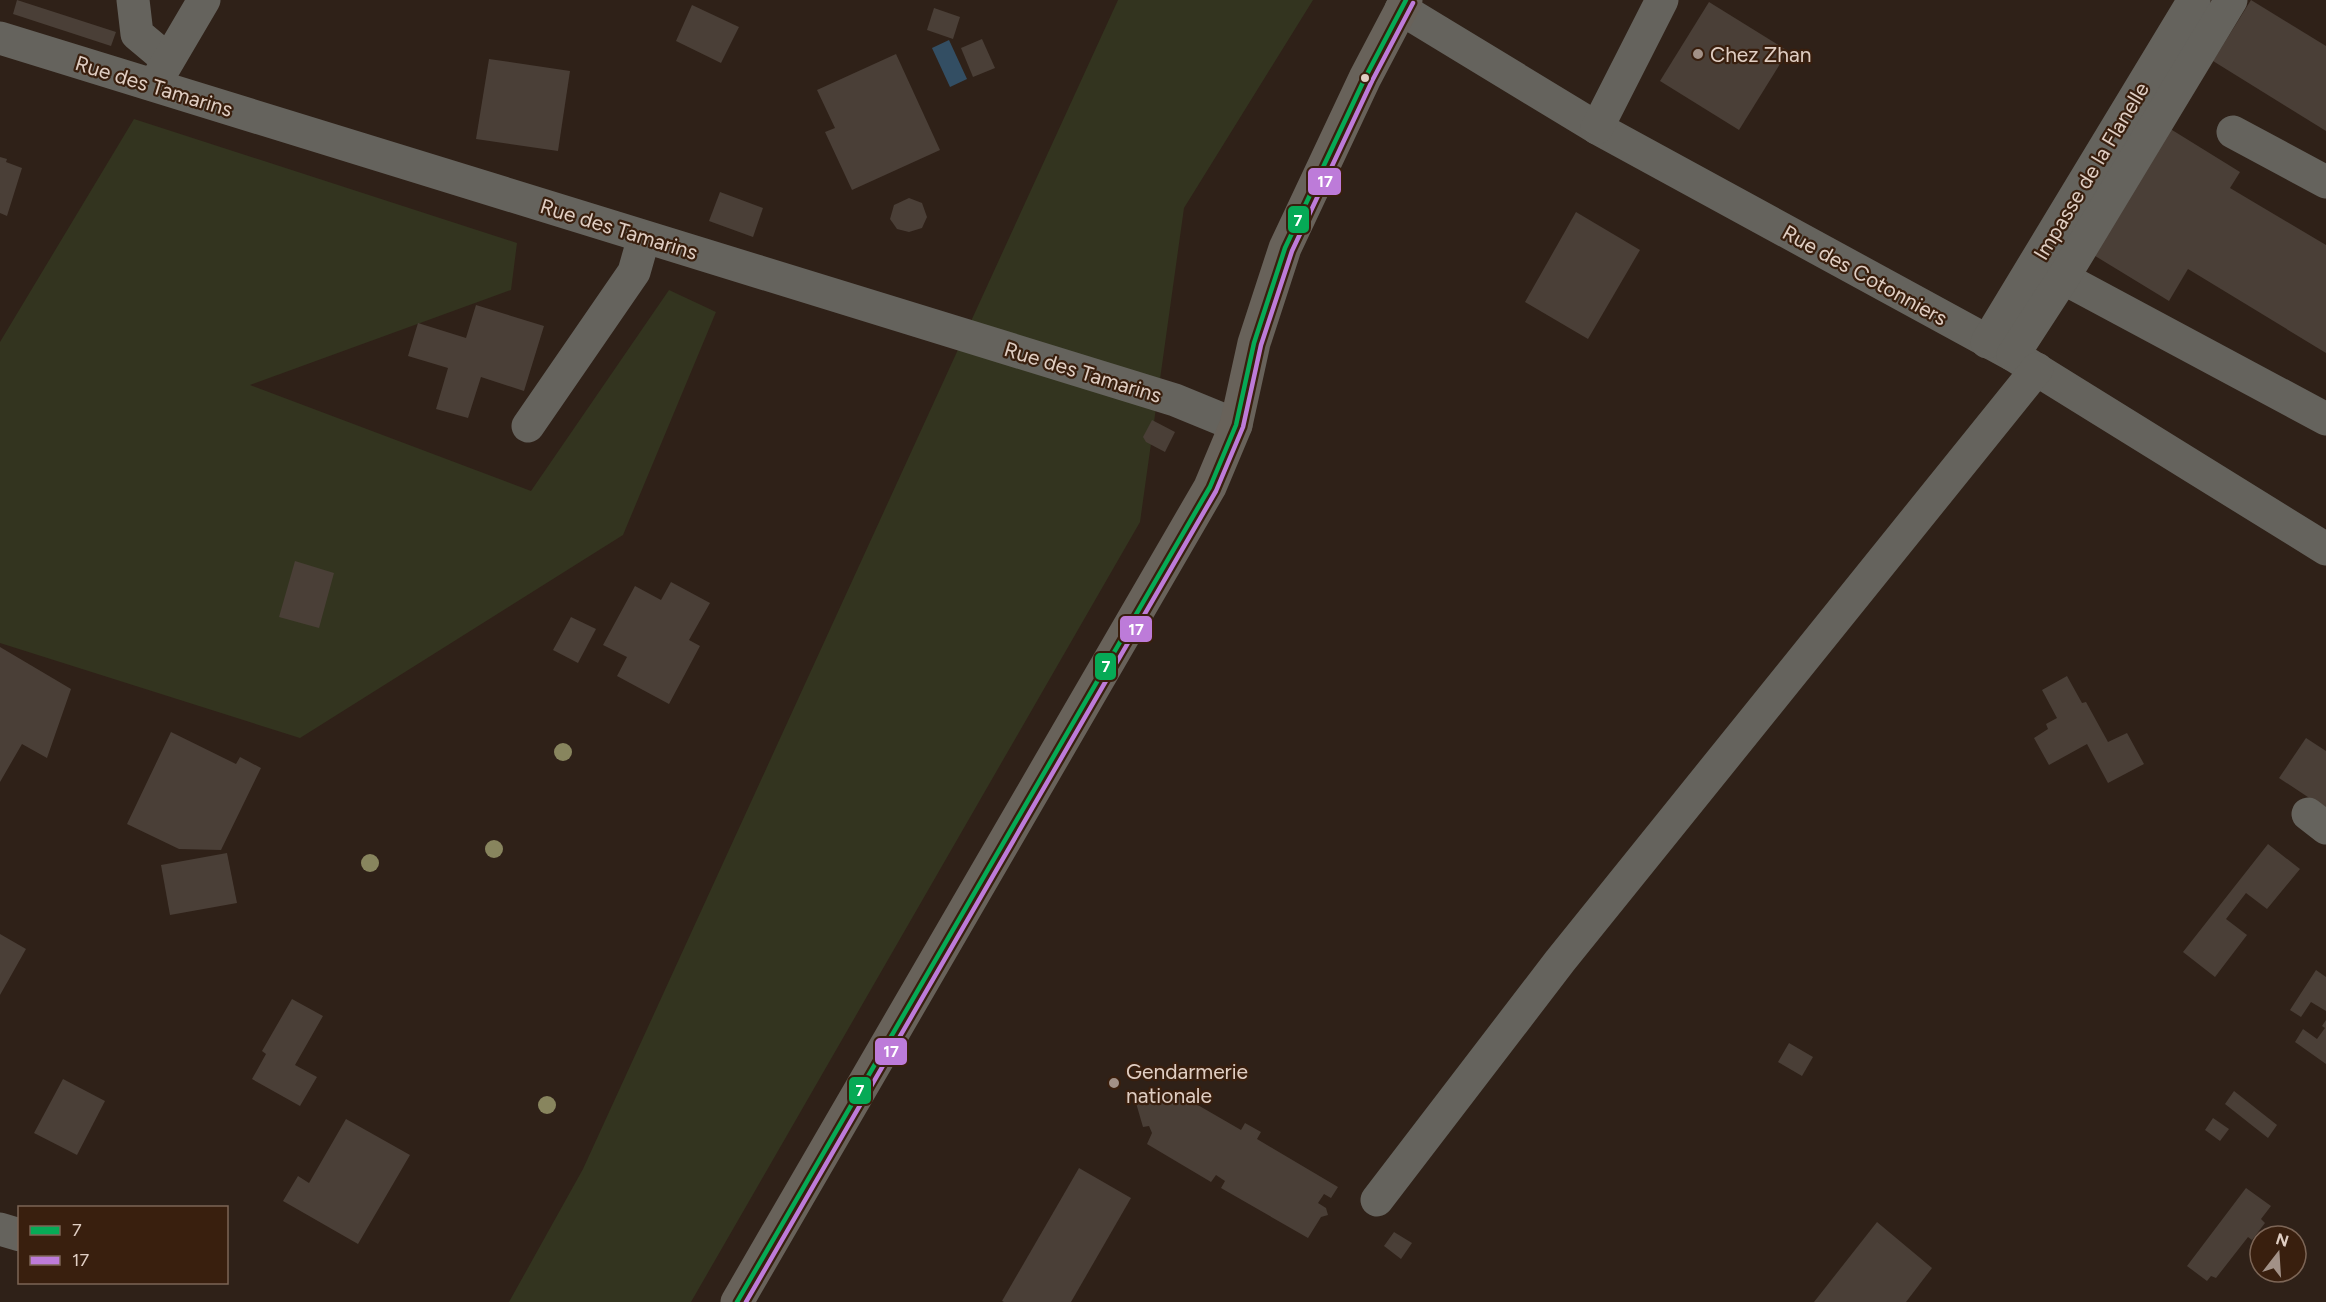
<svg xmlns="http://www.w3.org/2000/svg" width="2326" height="1302" font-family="Figtree,sans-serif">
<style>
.green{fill:#33341f}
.water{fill:#334e63}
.building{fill:#4a3f37}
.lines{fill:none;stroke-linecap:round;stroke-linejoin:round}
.minor{stroke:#65635d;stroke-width:33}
.major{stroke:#68625a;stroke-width:33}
.bus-1-casing{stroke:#391f0e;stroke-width:9}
.bus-2-casing{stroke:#391f0e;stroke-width:9}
.bus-1{stroke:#06aa56;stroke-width:4.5}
.bus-2{stroke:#bd7bd9;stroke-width:4.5}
.tree{fill:#88855e}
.poi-dot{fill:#a29187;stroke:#391f0e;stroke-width:2}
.bus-dot{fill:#e0cec3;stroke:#391f0e;stroke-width:2}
.labels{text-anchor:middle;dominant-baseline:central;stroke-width:4.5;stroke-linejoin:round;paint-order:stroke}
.poi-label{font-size:21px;fill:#e0cec3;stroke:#391f0e;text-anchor:start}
.street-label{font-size:21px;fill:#e0cec3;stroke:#391f0e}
.line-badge{stroke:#391f0e;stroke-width:2}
.badge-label{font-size:16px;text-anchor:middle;font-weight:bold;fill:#fff}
</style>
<rect width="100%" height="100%" fill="#2f2118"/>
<g class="green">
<polygon points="1118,0 1313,0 1184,208 1140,522 691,1302 509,1302 583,1169"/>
<polygon points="134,119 517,243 511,290 250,385 531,491 669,290 716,312 623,535 300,738 0,643 0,342"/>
</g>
<polygon class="water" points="949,40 967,79 950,87 932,48"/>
<g class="building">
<polygon points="17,0 116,32 111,46 13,14"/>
<polygon points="2251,0 2326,46 2326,131 2213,61"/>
<polygon points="1709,2 1788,51 1739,130 1660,81"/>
<polygon points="692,5 739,27 721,63 676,41"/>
<polygon points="934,8 960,17 953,39 927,30"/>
<polygon points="982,39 995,68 973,77 961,48"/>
<polygon points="896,54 940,150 852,190 825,132 835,128 817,90"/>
<polygon points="489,59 570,71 558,151 476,139"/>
<polygon points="2164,125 2240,172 2230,188 2326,245 2326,353 2188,269 2169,301 2087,251"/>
<polygon points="0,157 7,159 6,162 22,168 7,216 0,213"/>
<polygon points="720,192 763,208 753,237 709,221"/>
<polygon points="909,198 922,203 927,217 922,228 909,232 897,229 890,219 894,205"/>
<polygon points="1576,212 1640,250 1588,339 1525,302"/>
<polygon points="476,305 544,326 524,391 481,377 468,418 436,409 448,368 408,356 418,323 466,338"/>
<polygon points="1152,420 1175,432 1165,452 1146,442 1143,437"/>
<polygon points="295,561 334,573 319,628 279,617"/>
<polygon points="671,582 710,603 689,640 700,646 669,704 617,676 627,657 603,645 635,586 661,600"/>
<polygon points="571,617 596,629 578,663 553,650"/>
<polygon points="0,647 71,689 47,758 22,744 0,782"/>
<polygon points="2067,676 2082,703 2086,702 2108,742 2127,733 2144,764 2108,783 2087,744 2049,765 2034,738 2048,729 2046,724 2057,718 2042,690"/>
<polygon points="171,732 236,764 240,757 261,768 221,850 179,849 127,824"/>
<polygon points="2306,738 2326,751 2326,809 2279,778"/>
<polygon points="2268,844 2300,869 2267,909 2246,893 2226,919 2247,935 2215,977 2183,952"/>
<polygon points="227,853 237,903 170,915 161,865"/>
<polygon points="0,934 26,949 0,995"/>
<polygon points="2316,970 2326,977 2326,1011 2311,1002 2301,1017 2290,1010"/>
<polygon points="292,999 323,1016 295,1065 317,1077 300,1106 252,1079 266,1054 262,1051"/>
<polygon points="2326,1020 2326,1064 2295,1042 2303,1029 2317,1039 2325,1028 2322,1026"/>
<polygon points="1789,1043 1813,1057 1802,1076 1778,1062"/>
<polygon points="63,1079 105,1101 77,1155 34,1133"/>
<polygon points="2234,1091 2277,1125 2268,1138 2225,1104"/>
<polygon points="1177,1093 1241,1130 1245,1123 1261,1132 1257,1139 1338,1187 1331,1198 1324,1194 1318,1203 1326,1208 1328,1215 1321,1217 1308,1238 1221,1188 1225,1181 1216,1175 1211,1182 1147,1144 1152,1133 1149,1126 1143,1127 1136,1103"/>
<polygon points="2213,1118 2229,1129 2220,1141 2205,1130"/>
<polygon points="346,1119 410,1155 358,1244 283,1201 298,1176 309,1183"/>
<polygon points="1079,1168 1131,1198 1071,1302 1004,1302 1002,1301"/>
<polygon points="2246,1188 2271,1206 2261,1219 2265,1223 2252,1240 2248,1237 2216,1278 2211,1276 2207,1281 2187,1266"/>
<polygon points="1877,1222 1932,1268 1906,1302 1814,1302"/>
<polygon points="1394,1232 1412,1243 1401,1259 1384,1246"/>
</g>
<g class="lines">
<g class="minor">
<polyline points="133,0 137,34 168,60"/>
<polyline points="1401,9 1597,128 2013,355 2326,549"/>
<polyline points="0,38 1175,400 1236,425"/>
<polyline points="154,85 204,0"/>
<polyline points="1597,128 1662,0"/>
<polyline points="2233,132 2326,182"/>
<polyline points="2063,278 2326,419"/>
<polyline points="1987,342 2194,0"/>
<polyline points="2013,355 2063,278 2231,0"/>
<polyline points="528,426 634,272 644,237"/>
<polyline points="2308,814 2326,828"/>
<polyline points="1377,1200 1560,961 2037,369"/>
<polyline points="0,1229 20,1235"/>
</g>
<polyline class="major" points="737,1302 1210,487 1236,425 1254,343 1285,248 1365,78 1406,0"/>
<defs>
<polyline id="bus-1" points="737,1302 1210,487 1236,425 1254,343 1285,248 1365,78 1406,0"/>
<polyline id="bus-2" points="746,1302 1216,491 1243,427 1261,345 1292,251 1372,81 1413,3"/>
</defs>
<use href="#bus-1" class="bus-1-casing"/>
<use href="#bus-2" class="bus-2-casing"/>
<use href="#bus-1" class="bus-1"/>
<use href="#bus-2" class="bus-2"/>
</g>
<g class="tree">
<circle cx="563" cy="752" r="9"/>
<circle cx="494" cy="849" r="9"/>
<circle cx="370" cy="863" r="9"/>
<circle cx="547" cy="1105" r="9"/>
</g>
<g class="poi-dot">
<circle cx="1698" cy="54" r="6"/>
<circle cx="1114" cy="1083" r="6"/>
</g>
<circle class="bus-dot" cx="1365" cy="78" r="5"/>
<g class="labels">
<g class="poi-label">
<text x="1710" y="54">Chez Zhan</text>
<text x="1126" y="1071">Gendarmerie<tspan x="1126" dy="24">nationale</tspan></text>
</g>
<g class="street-label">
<text transform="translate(154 86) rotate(17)">Rue des Tamarins</text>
<text transform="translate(2091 171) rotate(-59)">Impasse de la Flanelle</text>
<text transform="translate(619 229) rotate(17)">Rue des Tamarins</text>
<text transform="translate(1865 275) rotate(29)">Rue des Cotonniers</text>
<text transform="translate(1083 372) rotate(17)">Rue des Tamarins</text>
</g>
</g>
<g class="line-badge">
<rect x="1307" y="167" width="35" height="29" rx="6" fill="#bd7bd9"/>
<rect x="1287" y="205" width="23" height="29" rx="6" fill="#06aa56"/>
<rect x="1119" y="615" width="34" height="28" rx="6" fill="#bd7bd9"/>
<rect x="1094" y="652" width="23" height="29" rx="6" fill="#06aa56"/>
<rect x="874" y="1037" width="34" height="29" rx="6" fill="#bd7bd9"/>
<rect x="848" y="1076" width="24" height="29" rx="6" fill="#06aa56"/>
</g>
<g class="badge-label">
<text x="1325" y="187">17</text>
<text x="1298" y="226">7</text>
<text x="1136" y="635">17</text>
<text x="1106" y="672">7</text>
<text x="891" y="1057">17</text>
<text x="860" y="1096">7</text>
</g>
<rect x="18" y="1206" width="210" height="78" fill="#391f0e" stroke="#7c6556" stroke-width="1.5"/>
<rect x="30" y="1226" width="30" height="9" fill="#06aa56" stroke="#7c6556" stroke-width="1.5"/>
<text x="72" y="1236" font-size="18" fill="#e0cec3">7</text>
<rect x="30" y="1256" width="30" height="9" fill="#bd7bd9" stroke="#7c6556" stroke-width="1.5"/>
<text x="72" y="1266" font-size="18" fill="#e0cec3">17</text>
<g transform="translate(2278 1254) rotate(17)"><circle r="28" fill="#391f0e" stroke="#7c6556" stroke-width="1.5"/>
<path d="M0-4.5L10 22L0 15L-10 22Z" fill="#a29187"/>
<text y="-9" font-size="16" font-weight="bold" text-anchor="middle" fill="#e0cec3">N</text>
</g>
</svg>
